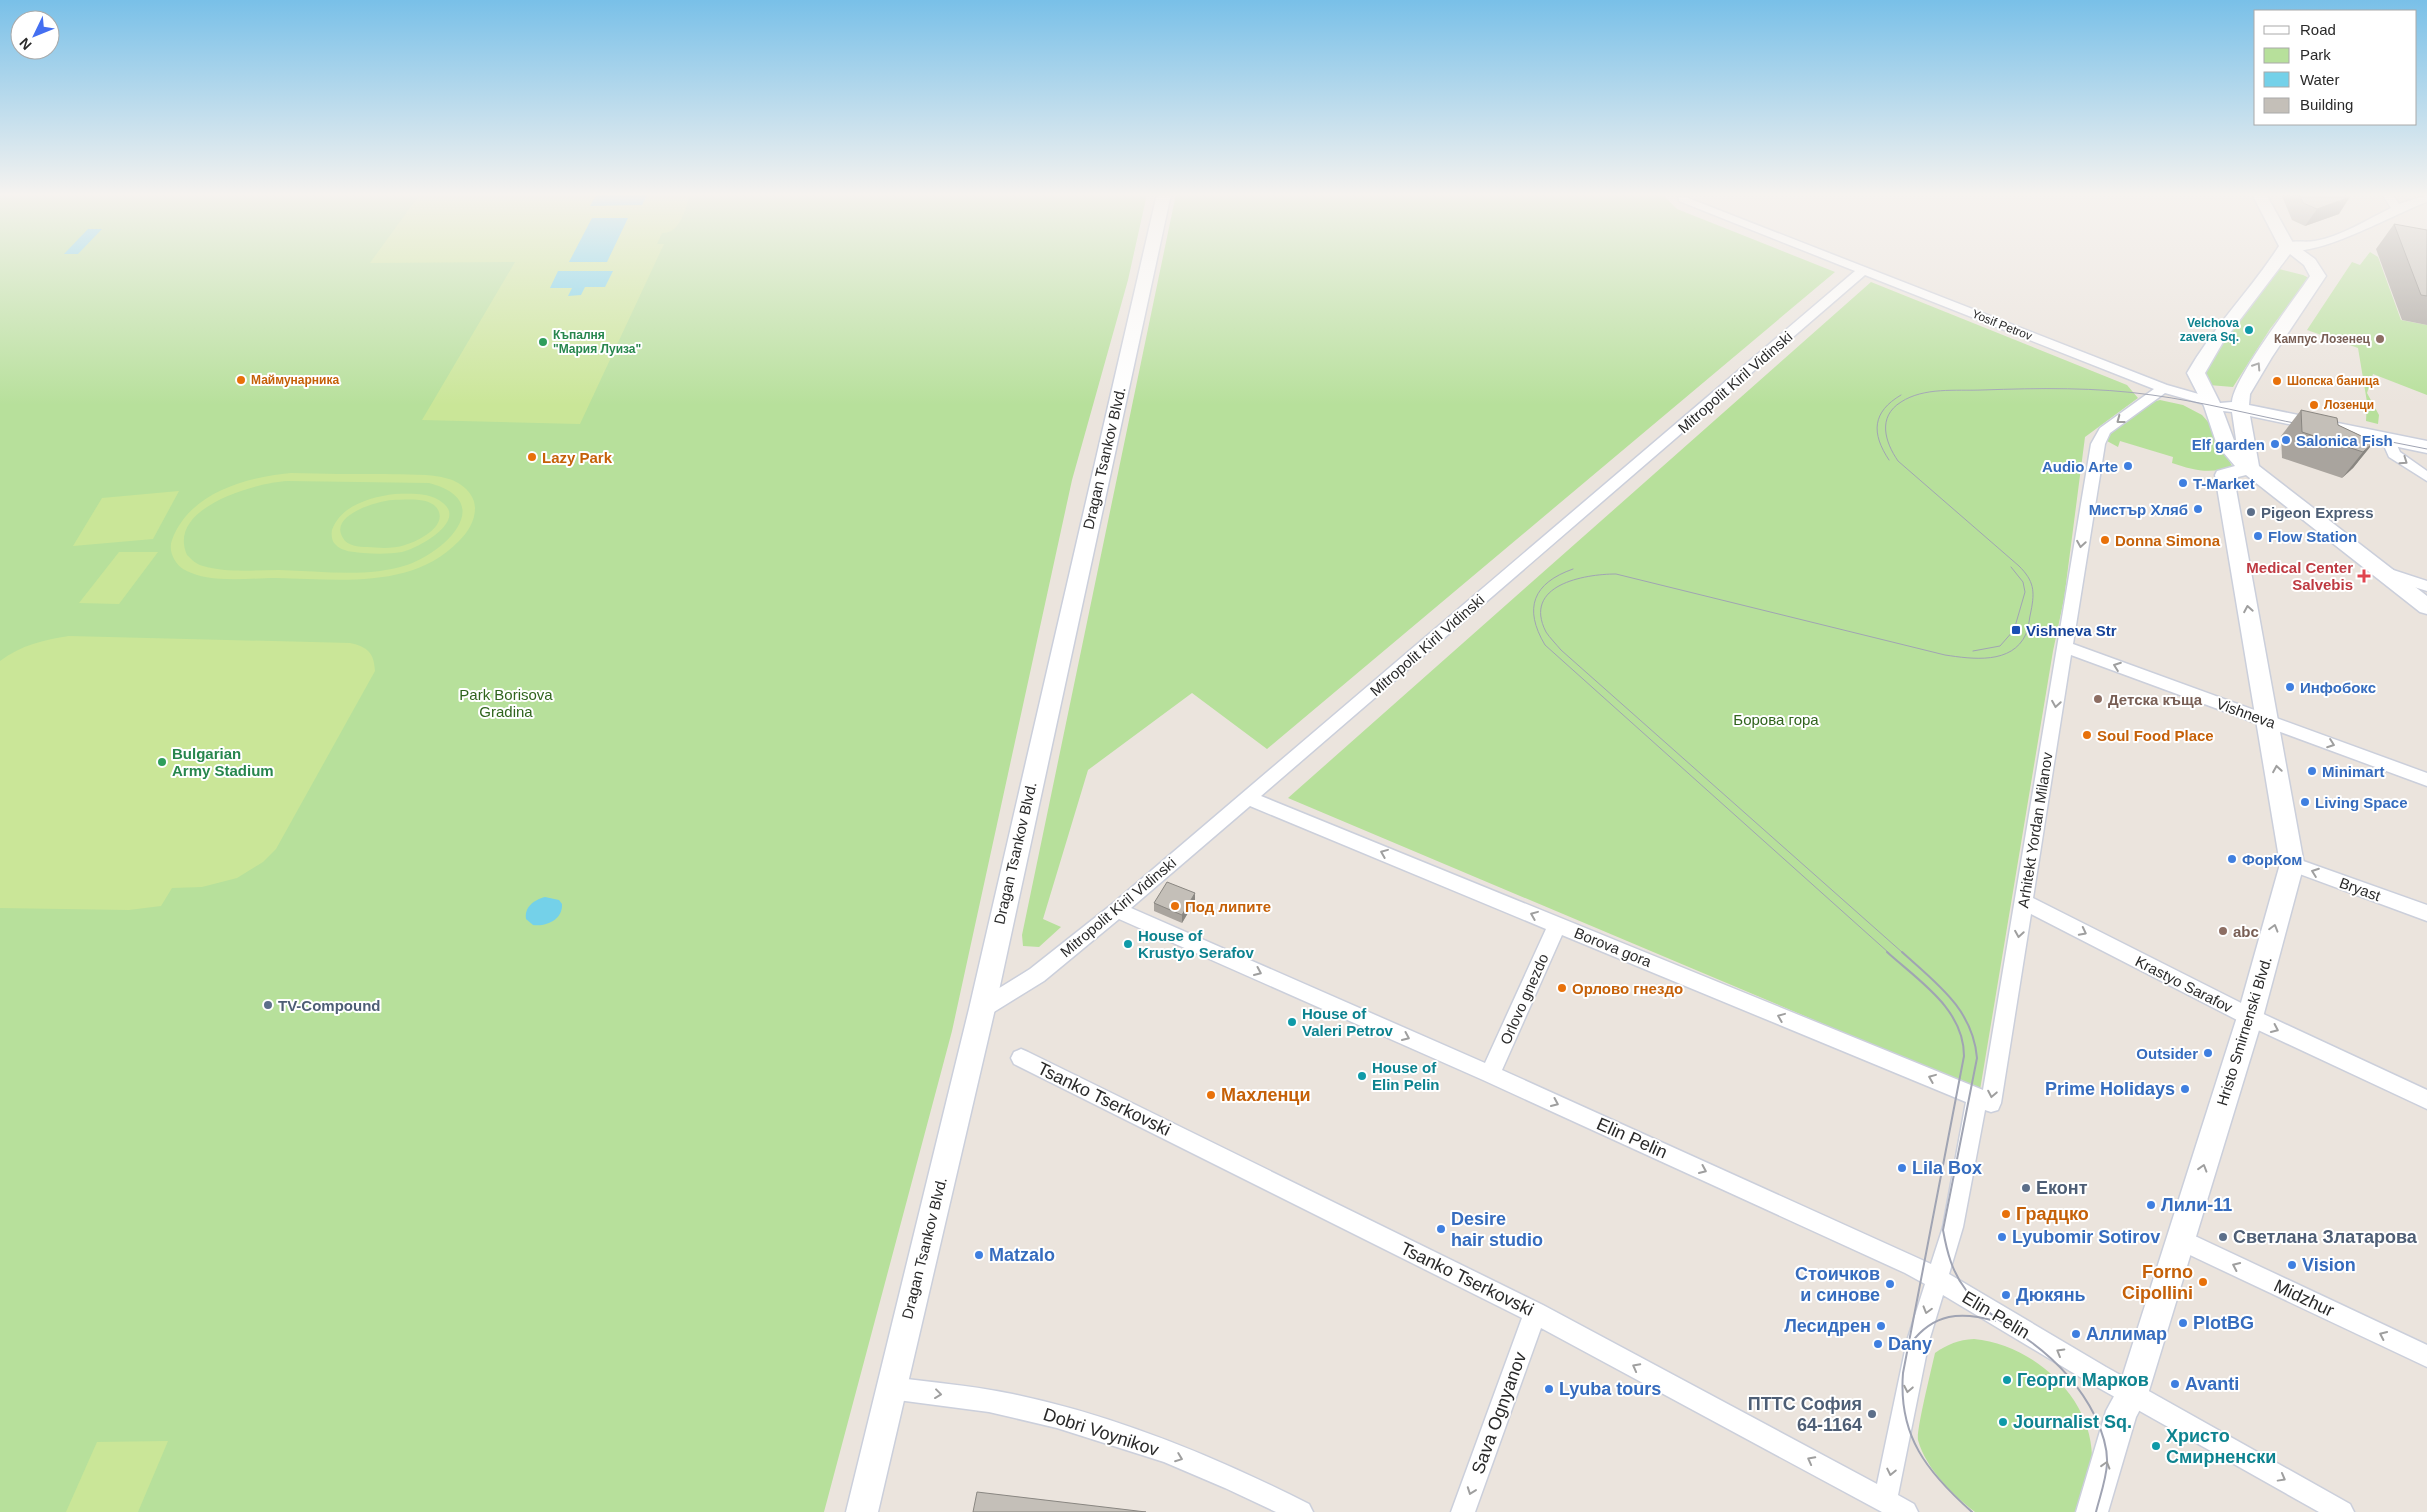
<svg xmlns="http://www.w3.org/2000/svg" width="2427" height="1512" font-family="Helvetica,sans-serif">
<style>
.green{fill:#b7e09b}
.pitch{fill:#cae698;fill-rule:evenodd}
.water{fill:#74d1e9}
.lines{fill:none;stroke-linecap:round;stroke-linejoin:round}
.street-casing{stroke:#cbcfdb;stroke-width:3}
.secondary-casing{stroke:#cbcfdb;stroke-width:3}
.street{fill:#fff;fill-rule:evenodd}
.secondary{fill:#fff;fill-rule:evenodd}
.tram-far1{stroke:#a0a4b3;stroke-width:1}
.tram{stroke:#a0a4b3;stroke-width:2}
.wall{fill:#a9a49e}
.shaded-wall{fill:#898681}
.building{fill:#c4bfb8;stroke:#898681}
.oneway{stroke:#9f9f9f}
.culture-dot{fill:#0f9aa8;stroke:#fff;stroke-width:2}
.education-dot{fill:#8d6e63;stroke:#fff;stroke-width:2}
.leisure-dot{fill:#2e9e5b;stroke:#fff;stroke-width:2}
.food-dot{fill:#e8710a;stroke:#fff;stroke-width:2}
.shop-dot{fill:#3f7fe0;stroke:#fff;stroke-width:2}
.service-dot{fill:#5c6f8a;stroke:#fff;stroke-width:2}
.health-dot{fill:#e0444e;stroke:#fff;stroke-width:2}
.transit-dot{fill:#1a4fb4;stroke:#fff;stroke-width:2}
.labels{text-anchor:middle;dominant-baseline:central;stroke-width:4;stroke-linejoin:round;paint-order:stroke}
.far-culture-label{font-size:12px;font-weight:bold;fill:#0d838f;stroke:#fff;text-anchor:end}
.far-street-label{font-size:12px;fill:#2a2a2a;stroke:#fff}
.far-leisure-label{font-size:12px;font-weight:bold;fill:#27864d;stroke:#fff;text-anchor:start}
.far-education-label{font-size:12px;font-weight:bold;fill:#785e54;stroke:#fff;text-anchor:end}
.far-food-label{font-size:12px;font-weight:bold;fill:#c56008;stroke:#fff;text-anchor:start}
.street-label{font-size:15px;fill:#2a2a2a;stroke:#fff}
.shop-label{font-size:15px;font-weight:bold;fill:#366cbe;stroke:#fff;text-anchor:start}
.food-label{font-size:15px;font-weight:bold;fill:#c56008;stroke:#fff;text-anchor:start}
.service-label{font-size:15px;font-weight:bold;fill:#4e5e75;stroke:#fff;text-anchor:start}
.health-label{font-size:15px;font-weight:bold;fill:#be3a42;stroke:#fff;text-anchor:end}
.transit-label{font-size:15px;font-weight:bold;fill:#164399;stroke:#fff;text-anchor:start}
.park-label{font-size:15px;fill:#30641d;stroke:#fff}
.education-label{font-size:15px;font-weight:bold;fill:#785e54;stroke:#fff;text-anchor:start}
.leisure-label{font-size:15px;font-weight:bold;fill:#27864d;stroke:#fff;text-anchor:start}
.culture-label{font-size:15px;font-weight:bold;fill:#0d838f;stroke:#fff;text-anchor:start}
.near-shop-label{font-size:18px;font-weight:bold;fill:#366cbe;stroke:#fff;text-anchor:start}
.near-food-label{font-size:18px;font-weight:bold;fill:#c56008;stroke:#fff;text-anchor:start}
.near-street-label{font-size:18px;fill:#2a2a2a;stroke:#fff}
.near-service-label{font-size:18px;font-weight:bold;fill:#4e5e75;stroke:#fff;text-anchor:start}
.near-culture-label{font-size:18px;font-weight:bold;fill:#0d838f;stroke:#fff;text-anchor:start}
</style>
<rect width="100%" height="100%" fill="#ebe4dd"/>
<g class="green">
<polygon points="0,194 1147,194 1128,280 1072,480 952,1031 824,1512 0,1512"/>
<polygon points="1176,194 1662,194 1677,209 1835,272 1267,749 1192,693 1088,770 1043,919 1061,927 1039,947 1023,946 1022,935"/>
<polygon points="2370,252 2378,257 2401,320 2427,325 2427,395 2373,374 2367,393 2379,415 2378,424 2366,421 2367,402 2358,348 2307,330 2352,262 2360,265"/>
<polygon points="2279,269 2303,275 2309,278 2270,329 2233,387 2209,385 2205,373 2208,362"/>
<polygon points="1871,282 2127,385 2138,398 2085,437 2064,599 2053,651 1980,1090 1288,798"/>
<path d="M2160 400 2183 405 2202 415 2209 423 2232 466C2211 475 2193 470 2172 463L2173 457 2120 441 2118 447 2107 441 2109 435 2153 402Z"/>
<path d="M1974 1339C2031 1344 2091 1395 2092 1456 2092 1475 2084 1494 2079 1512H1975C1953 1495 1926 1469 1918 1440 1916 1431 1932 1367 1935 1353 1948 1344 1958 1340 1974 1339Z"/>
</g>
<g class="pitch">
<path d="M420 194H691C684 209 682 233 662 233L657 244H664L580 424 422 420 515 262 370 263Z"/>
<path d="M291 473C322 474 354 474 385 474 406 475 429 473 449 479 462 483 475 494 475 508 475 521 468 532 459 541 412 590 338 579 276 578 248 578 208 584 183 569 174 563 168 550 172 540 189 493 246 477 291 473ZM287 481 429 483C497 501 447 551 407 565 368 578 320 571 279 570 254 570 226 573 203 566 196 564 192 560 187 555 166 508 254 483 287 481Z"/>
<polygon points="179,491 153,539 73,546 102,498"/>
<path d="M395 494C410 494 430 492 443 503 467 522 417 549 402 552 389 554 377 554 364 553 354 552 342 552 335 544 332 541 331 535 332 530 341 505 371 497 395 494ZM392 500C405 500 427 497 436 507 451 525 417 542 405 545 393 549 379 548 367 547 359 547 347 546 343 538 328 515 378 501 392 500Z"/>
<polygon points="119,552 158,552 119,604 79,603"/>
<path d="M69 636 350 643C368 647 374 653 375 671L276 849 263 862 237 878 202 887 172 888 161 906 129 910 0 908V661C21 645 44 640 69 636Z"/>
<polygon points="168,1441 138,1512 66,1512 97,1442"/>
</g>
<g class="water">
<polygon points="597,194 648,194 642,205 590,206"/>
<polygon points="592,218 628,218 607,262 569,262"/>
<polygon points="88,229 102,229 78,254 64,254"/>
<polygon points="558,271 613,271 605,287 585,287 581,295 568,296 572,288 550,288"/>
<path d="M545 897 559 900 562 904C563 919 547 927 533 925L526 919C524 907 534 900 545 897Z"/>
</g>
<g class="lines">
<defs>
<g id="street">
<path d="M2382 194H2392L2399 204 2427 195V202C2401 210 2303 267 2281 246 2288 239 2306 243 2315 241 2342 236 2366 220 2391 208Z"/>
<path d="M1683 196 2167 385 2216 399 2217 402 2211 406 2165 393 2110 433 2105 444 2073 644 2427 773V786L2071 655 2033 898 2257 1011 2427 1090V1109L2243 1023 2031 914 2001 1103 1998 1110 1991 1112 1985 1110 1963 1227 1949 1274 2106 1367 2350 1504 2354 1512H2319L2090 1383 1943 1295 1929 1341 1898 1495 1914 1504 1918 1512H1882L1541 1328 1475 1512H1451L1522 1318 1014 1064 1011 1058 1014 1052 1021 1049 1028 1052 1543 1305 1877 1484 1907 1341 1925 1284 1905 1273 1483 1080 1119 919 1044 981 989 1015 982 1017 975 1015 973 1009 975 1003 1030 969 1111 905 1855 271 1679 201V197ZM1865 275 2154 389 2100 428 2091 444 1983 1090 1261 796ZM1250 806 1546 929 1485 1063 1131 908ZM1562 935 1966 1102 1943 1227 1931 1264 1502 1070Z"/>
<polygon points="2388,435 2393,436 2400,452 2427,471 2427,481 2389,457 2381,439"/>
<polygon points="2384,567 2427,581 2427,591 2379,576 2377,572 2379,568"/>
<polygon points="2292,857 2427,905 2427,921 2286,869 2283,864 2286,859"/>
<polygon points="2180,1229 2427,1345 2427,1367 2173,1247 2169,1240 2173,1233"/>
<path d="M890 1377C929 1382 968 1385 1007 1393 1112 1414 1214 1456 1309 1504L1313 1512H1276L1225 1488 1164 1462 1057 1428 989 1412 890 1399 882 1396 879 1388 882 1380Z"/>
</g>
<g id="secondary">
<polygon points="1157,194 1171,194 995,1009 878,1512 846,1512 969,1009"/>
<path d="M2252 194H2266L2293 243 2315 259 2326 276 2272 357 2250 394 2249 405 2427 441V453L2250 416 2259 466 2427 596V614L2420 612 2246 475 2234 478 2304 864 2263 1017 2148 1394 2136 1417 2108 1512H2076L2106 1411 2119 1387 2237 1017 2280 864 2215 475 2217 471 2235 466 2217 445 2204 406 2187 373C2213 327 2251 290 2279 246ZM2290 254 2304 265 2310 276C2294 300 2233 379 2232 402L2220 403 2205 373 2223 342ZM2223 411 2232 412 2237 446 2235 443Z"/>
</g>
</defs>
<use href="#street" class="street-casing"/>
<use href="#secondary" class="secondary-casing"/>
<use href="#street" class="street"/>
<use href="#secondary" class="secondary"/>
<g class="tram-far1">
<polyline points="2346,433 2427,449"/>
<path d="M1889 460C1871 433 1872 412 1901 395"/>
<path d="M1573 569C1533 583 1523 608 1545 645L1889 953"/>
<polyline points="1973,651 2000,646 2014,630 2025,592 2023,582 2011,567"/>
<path d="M1903 953 1561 650C1556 644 1550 638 1546 632 1522 585 1584 574 1616 574L1945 655C1972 659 2012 665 2026 634 2029 627 2029 619 2031 611 2035 591 2034 581 2019 566L1898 461C1885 442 1877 417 1901 402 1924 387 1956 391 1982 390 2039 388 2096 387 2152 395 2203 402 2253 415 2304 425"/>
</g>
<g class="tram">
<path d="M1887 952C1919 981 1964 1009 1964 1056L1903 1373C1898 1436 1927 1472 1972 1512"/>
<path d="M1902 952C1936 983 1973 1009 1977 1058L1943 1230C1947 1252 1952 1272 1966 1290 1983 1312 2009 1326 2031 1342 2058 1362 2080 1386 2095 1416 2102 1431 2108 1447 2107 1464 2106 1480 2100 1496 2096 1512"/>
<path d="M1911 1343C1934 1313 1961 1311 1995 1321"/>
</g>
</g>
<g class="wall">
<polygon points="2281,194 2343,194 2339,214 2305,226 2292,220"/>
<polygon points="2394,224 2427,230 2427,325 2402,320 2376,249"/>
<polygon points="2301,410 2338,425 2374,442 2353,468 2342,478 2282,458 2281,436"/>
<polygon points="1195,901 1182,923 1154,911 1154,903"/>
</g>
<g class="shaded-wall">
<polygon points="2350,197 2339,214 2305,226 2317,209"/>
<polygon points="2374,442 2353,468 2342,478 2363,452"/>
<polygon points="1195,893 1195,901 1182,923 1182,915"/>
</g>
<g class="building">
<polygon points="2299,194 2343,194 2350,197 2317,209 2303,203"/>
<polygon points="2394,224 2427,230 2427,296 2421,295"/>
<polygon points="2301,410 2337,418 2338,425 2374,442 2363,452 2302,432"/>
<polygon points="1167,882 1195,893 1182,915 1154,903"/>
<polygon points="977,1492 1146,1512 973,1512"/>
</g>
<defs><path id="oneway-chevron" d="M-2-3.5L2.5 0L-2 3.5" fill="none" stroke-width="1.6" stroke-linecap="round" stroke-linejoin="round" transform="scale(1.25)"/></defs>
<g class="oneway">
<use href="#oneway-chevron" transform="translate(2257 366) rotate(-57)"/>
<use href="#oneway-chevron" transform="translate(2120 420) rotate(143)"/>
<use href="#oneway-chevron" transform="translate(2404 461) rotate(35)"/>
<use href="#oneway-chevron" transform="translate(2081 544) rotate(99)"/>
<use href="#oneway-chevron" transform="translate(2248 609) rotate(-100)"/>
<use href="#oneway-chevron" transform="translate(2117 666) rotate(-160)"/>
<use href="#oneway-chevron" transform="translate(2056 704) rotate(99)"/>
<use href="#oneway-chevron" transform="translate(2331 744) rotate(20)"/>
<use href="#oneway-chevron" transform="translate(2277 769) rotate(-99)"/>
<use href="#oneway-chevron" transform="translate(1384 853) rotate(-158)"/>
<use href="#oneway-chevron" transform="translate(2315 872) rotate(-160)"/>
<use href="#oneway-chevron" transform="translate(1534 915) rotate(-158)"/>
<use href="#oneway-chevron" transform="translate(2274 928) rotate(-74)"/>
<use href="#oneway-chevron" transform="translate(2083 932) rotate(27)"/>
<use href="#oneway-chevron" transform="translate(2019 934) rotate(99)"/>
<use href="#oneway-chevron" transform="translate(1258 972) rotate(24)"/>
<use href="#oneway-chevron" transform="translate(1781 1017) rotate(-158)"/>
<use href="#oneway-chevron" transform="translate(2275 1029) rotate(25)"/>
<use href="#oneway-chevron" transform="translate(1406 1037) rotate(24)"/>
<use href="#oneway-chevron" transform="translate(1932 1078) rotate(-158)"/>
<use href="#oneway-chevron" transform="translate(1992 1094) rotate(101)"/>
<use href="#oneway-chevron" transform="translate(1555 1103) rotate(24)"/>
<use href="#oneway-chevron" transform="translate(2203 1168) rotate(-73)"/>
<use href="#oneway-chevron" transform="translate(1703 1170) rotate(24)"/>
<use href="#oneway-chevron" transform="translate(2236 1266) rotate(-155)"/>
<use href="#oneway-chevron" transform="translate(1927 1310) rotate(106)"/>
<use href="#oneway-chevron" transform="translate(2383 1335) rotate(-155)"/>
<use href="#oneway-chevron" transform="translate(2060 1352) rotate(-150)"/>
<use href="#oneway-chevron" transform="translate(1636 1367) rotate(-152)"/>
<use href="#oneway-chevron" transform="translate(1908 1389) rotate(101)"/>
<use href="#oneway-chevron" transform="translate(938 1394) rotate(7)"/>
<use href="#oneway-chevron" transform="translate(1179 1458) rotate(21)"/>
<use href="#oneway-chevron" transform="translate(1811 1460) rotate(-152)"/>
<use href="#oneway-chevron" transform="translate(2106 1465) rotate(-73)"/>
<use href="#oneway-chevron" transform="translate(1891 1472) rotate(102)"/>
<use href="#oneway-chevron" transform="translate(2282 1478) rotate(29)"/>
<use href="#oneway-chevron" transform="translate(1471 1491) rotate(110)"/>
</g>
<linearGradient id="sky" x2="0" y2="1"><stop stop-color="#79c0e8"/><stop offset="0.48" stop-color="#f6f3f0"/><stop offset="1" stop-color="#f6f3f0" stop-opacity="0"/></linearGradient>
<rect width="2427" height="405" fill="url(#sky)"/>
<g class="culture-dot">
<circle cx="2249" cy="330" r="5"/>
<circle cx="1128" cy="944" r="5"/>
<circle cx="1292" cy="1022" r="5"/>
<circle cx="1362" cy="1076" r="5"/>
<circle cx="2007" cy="1380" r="5"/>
<circle cx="2003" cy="1422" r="5"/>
<circle cx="2156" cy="1446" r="5"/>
</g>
<g class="education-dot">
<circle cx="2380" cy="339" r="5"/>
<circle cx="2098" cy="699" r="5"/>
<circle cx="2223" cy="931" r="5"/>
</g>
<g class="leisure-dot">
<circle cx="543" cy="342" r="5"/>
<circle cx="162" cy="762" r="5"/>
</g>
<g class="food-dot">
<circle cx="241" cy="380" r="5"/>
<circle cx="2277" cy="381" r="5"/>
<circle cx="2314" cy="405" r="5"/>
<circle cx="532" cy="457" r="5"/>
<circle cx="2105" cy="540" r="5"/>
<circle cx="2087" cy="735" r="5"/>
<circle cx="1175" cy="906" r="5"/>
<circle cx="1562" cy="988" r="5"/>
<circle cx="1211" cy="1095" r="5"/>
<circle cx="2006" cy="1214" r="5"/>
<circle cx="2203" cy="1282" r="5"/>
</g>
<g class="shop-dot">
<circle cx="2286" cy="440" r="5"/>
<circle cx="2275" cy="444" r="5"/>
<circle cx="2128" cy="466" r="5"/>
<circle cx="2183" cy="483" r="5"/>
<circle cx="2198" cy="509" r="5"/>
<circle cx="2258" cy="536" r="5"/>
<circle cx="2290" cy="687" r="5"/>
<circle cx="2312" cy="771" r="5"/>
<circle cx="2305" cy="802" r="5"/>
<circle cx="2232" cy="859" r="5"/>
<circle cx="2208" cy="1053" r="5"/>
<circle cx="2185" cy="1089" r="5"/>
<circle cx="1902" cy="1168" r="5"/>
<circle cx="2151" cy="1205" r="5"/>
<circle cx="1441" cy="1229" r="5"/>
<circle cx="2002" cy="1237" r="5"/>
<circle cx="979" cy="1255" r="5"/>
<circle cx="2292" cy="1265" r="5"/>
<circle cx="1890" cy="1284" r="5"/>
<circle cx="2006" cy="1295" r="5"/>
<circle cx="2183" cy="1323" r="5"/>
<circle cx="1881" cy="1326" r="5"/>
<circle cx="2076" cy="1334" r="5"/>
<circle cx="1878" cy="1344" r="5"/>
<circle cx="2175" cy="1384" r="5"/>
<circle cx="1549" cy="1389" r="5"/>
</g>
<g class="service-dot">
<circle cx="2251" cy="512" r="5"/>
<circle cx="268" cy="1005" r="5"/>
<circle cx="2026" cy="1188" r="5"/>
<circle cx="2223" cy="1237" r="5"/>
<circle cx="1872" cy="1414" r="5"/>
</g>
<path class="health-dot" d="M2361.5 568.5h5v5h5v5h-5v5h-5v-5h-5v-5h5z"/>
<rect class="transit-dot" x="2011" y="625" width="10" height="10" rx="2.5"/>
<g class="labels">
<g class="far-culture-label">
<text x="2239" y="323">Velchova<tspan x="2239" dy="14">zavera Sq.</tspan></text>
</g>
<g class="far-street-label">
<text transform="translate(2002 325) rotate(22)">Yosif Petrov</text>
</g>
<g class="far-leisure-label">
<text x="553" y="335">Къпалня<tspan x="553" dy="14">"Мария Луиза"</tspan></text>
</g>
<g class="far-education-label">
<text x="2370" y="339">Кампус Лозенец</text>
</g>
<g class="far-food-label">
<text x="251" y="380">Маймунарника</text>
<text x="2287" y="381">Шопска баница</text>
<text x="2324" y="405">Лозенци</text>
</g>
<g class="street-label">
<text transform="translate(1735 382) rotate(-41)">Mitropolit Kiril Vidinski</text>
<text transform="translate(1104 458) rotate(-77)">Dragan Tsankov Blvd.</text>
<text transform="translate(1427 645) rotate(-41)">Mitropolit Kiril Vidinski</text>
<text transform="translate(2246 713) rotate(20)">Vishneva</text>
<text transform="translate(2035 830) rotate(-81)">Arhitekt Yordan Milanov</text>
<text transform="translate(1015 853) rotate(-77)">Dragan Tsankov Blvd.</text>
<text transform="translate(2360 889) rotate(20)">Bryast</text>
<text transform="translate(1118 907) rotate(-40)">Mitropolit Kiril Vidinski</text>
<text transform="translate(1613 947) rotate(22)">Borova gora</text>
<text transform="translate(2184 984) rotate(27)">Krastyo Sarafov</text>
<text transform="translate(1524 999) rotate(-66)">Orlovo gnezdo</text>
<text transform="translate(2244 1031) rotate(-73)">Hristo Smirnenski Blvd.</text>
<text transform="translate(924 1248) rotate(-76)">Dragan Tsankov Blvd.</text>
</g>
<g class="shop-label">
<text x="2296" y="440">Salonica Fish</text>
<text x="2265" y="444" text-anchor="end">Elf garden</text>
<text x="2118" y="466" text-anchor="end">Audio Arte</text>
<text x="2193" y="483">T-Market</text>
<text x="2188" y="509" text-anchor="end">Мистър Хляб</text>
<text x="2268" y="536">Flow Station</text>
<text x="2300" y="687">Инфобокс</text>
<text x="2322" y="771">Minimart</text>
<text x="2315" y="802">Living Space</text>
<text x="2242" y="859">ФорКом</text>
<text x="2198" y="1053" text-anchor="end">Outsider</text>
</g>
<g class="food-label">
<text x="542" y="457">Lazy Park</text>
<text x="2115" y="540">Donna Simona</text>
<text x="2097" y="735">Soul Food Place</text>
<text x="1185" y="906">Под липите</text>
<text x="1572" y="988">Орлово гнездо</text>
</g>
<g class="service-label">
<text x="2261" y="512">Pigeon Express</text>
<text x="278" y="1005">TV-Compound</text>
</g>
<g class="health-label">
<text x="2353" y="567">Medical Center<tspan x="2353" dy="17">Salvebis</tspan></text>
</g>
<g class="transit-label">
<text x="2026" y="630">Vishneva Str</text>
</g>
<g class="park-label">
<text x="506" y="694">Park Borisova<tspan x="506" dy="17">Gradina</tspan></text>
<text x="1776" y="719">Борова гора</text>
</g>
<g class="education-label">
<text x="2108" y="699">Детска къща</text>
<text x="2233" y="931">abc</text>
</g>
<g class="leisure-label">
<text x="172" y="753">Bulgarian<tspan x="172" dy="17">Army Stadium</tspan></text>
</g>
<g class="culture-label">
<text x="1138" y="935">House of<tspan x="1138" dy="17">Krustyo Serafov</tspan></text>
<text x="1302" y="1013">House of<tspan x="1302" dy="17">Valeri Petrov</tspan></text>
<text x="1372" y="1067">House of<tspan x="1372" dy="17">Elin Pelin</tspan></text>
</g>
<g class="near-shop-label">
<text x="2175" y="1089" text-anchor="end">Prime Holidays</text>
<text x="1912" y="1168">Lila Box</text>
<text x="2161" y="1205">Лили-11</text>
<text x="1451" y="1219">Desire<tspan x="1451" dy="21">hair studio</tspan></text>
<text x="2012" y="1237">Lyubomir Sotirov</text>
<text x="989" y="1255">Matzalo</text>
<text x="2302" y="1265">Vision</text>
<text x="1880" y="1274" text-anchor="end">Стоичков<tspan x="1880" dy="21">и синове</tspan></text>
<text x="2016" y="1295">Дюкянь</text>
<text x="2193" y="1323">PlotBG</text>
<text x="1871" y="1326" text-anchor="end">Лесидрен</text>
<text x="2086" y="1334">Аллимар</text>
<text x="1888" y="1344">Dany</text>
<text x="2185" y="1384">Avanti</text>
<text x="1559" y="1389">Lyuba tours</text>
</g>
<g class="near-food-label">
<text x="1221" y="1095">Махленци</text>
<text x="2016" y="1214">Градцко</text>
<text x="2193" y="1272" text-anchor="end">Forno<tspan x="2193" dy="21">Cipollini</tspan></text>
</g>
<g class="near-street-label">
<text transform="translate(1104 1099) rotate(26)">Tsanko Tserkovski</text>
<text transform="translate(1632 1138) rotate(24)">Elin Pelin</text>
<text transform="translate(1467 1279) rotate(26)">Tsanko Tserkovski</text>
<text transform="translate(2304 1298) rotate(25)">Midzhur</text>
<text transform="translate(1996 1315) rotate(31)">Elin Pelin</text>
<text transform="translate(1499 1413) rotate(-70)">Sava Ognyanov</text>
<text transform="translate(1101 1432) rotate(18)">Dobri Voynikov</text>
</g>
<g class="near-service-label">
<text x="2036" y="1188">Еконт</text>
<text x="2233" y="1237">Светлана Златарова</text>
<text x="1862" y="1404" text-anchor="end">ПТТС София<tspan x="1862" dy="21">64-1164</tspan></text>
</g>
<g class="near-culture-label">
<text x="2017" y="1380">Георги Марков</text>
<text x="2013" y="1422">Journalist Sq.</text>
<text x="2166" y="1436">Христо<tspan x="2166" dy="21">Смирненски</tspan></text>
</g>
</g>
<rect x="2254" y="10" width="162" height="115" fill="#ffffff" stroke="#aaaaaa"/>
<rect x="2264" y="26" width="25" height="8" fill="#ffffff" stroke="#aaaaaa"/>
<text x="2300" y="35" font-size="15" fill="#2a2a2a">Road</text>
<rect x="2264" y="48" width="25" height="15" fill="#b7e09b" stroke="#aaaaaa"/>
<text x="2300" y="60" font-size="15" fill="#2a2a2a">Park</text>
<rect x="2264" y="72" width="25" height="15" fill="#74d1e9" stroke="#aaaaaa"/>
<text x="2300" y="85" font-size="15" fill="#2a2a2a">Water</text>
<rect x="2264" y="98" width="25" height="15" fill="#c4bfb8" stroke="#aaaaaa"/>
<text x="2300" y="110" font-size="15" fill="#2a2a2a">Building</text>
<g transform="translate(35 35) rotate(227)"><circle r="24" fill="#ffffff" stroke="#aaaaaa"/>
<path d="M0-4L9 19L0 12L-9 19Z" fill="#446ff1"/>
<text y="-8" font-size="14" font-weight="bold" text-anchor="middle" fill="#2a2a2a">N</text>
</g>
</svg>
